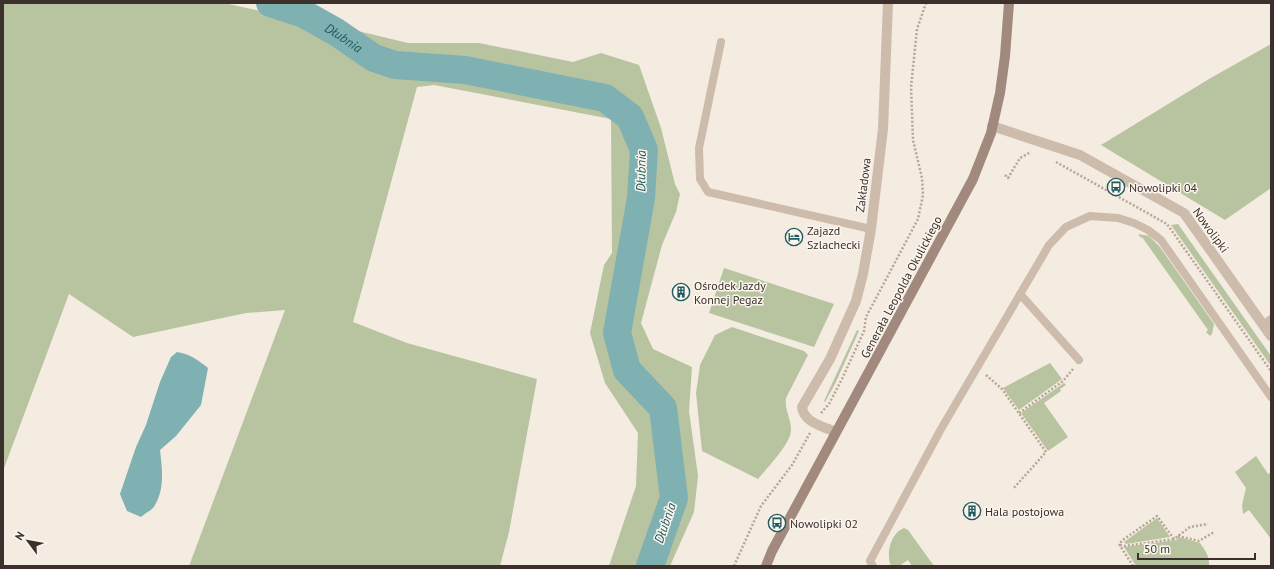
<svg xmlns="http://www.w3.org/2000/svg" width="1274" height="569" font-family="'PT Sans',sans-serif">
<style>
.green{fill:#b8c4a0}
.water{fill:#7fb0b2}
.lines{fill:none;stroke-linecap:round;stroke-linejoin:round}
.river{stroke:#7fb0b2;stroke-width:28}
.path{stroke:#b9a596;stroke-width:2.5;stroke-dasharray:2 2;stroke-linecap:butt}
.service{stroke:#cdbbac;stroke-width:8}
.minor{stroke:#cdbbac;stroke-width:10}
.secondary{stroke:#a18a7d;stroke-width:10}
.labels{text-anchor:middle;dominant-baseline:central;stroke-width:3;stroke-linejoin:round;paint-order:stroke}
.street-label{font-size:12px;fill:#3b302b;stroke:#fbf5ee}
.poi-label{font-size:12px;fill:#3b302b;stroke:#fbf5ee;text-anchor:start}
.water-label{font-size:13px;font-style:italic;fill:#1f5a5e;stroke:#fbf5ee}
</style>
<rect width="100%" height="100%" fill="#f4ebe1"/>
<g class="green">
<polygon points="3,3 224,3 283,16 358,31 408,43 479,43 573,62 601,53 639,65 661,128 675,184 680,194 676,212 662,245 641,323 653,349 692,367 689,411 698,476 694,512 670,566 609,566 636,486 638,433 605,383 590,333 604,265 612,253 611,119 434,85 417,87 353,322 407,343 537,379 509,532 500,566 189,566 285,310 246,313 133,337 69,294 3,471"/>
<polygon points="1271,44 1271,188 1225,220 1101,145 1209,79"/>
<polygon points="1178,224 1271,356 1271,366 1171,225"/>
<polygon points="1138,234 1149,236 1160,247 1214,324 1212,334 1210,336 1206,332 1208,330 1142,237 1141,238"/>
<polygon points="724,268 834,304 814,347 709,313"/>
<path d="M732 327 804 351 808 355 786 398C784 409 791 418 791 429 792 443 767 468 758 479L702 451 696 393 700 365 715 335Z"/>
<polygon points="857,330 859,331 835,384 825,402 824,401"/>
<polygon points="1050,363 1062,379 1019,410 1003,388"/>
<polygon points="1064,383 1066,385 1060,389 1061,391 1044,403 1068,437 1048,451 1021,413"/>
<polygon points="1256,456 1268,474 1270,473 1271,474 1271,539 1249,510 1243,514 1242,505 1246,488 1235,472"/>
<polygon points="1157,518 1170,537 1126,544 1124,542"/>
<path d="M904 528 908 530 934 566H912L908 560 899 566H891C886 553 890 534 904 528Z"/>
<path d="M1179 537 1200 543C1205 550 1210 557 1209 566H1136L1124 547 1176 540Z"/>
</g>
<path class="water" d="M177 352C190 354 198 360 208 368L201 405 176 436 160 450C162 468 165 488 155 505 153 510 145 513 141 517L127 511 120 494 136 447 146 425 160 382 171 357Z"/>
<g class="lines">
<path class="river" id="s1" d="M270 3 304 14 336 32 374 58 395 65 465 70 605 98 630 117 644 150 641 198 617 333 627 370 663 408 674 498 650 566"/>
<g class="path">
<polyline points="1056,162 1167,224 1271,371"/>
<polyline points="1005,175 1008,178 1020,158 1031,152"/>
<polyline points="986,375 1002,389 1046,452 1013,489"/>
<polyline points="821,413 829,404 842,379 864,331 866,317 918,219 923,195 922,178 913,140 911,87 917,29 926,3"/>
<polyline points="1019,413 1063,381 1073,369"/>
<polyline points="1178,536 1199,541 1214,532"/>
<polyline points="1120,545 1125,546 1174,539"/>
<polyline points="734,566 761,506 792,465 810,433"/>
<polyline points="1133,566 1119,544 1124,539 1157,516 1174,539 1190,527 1208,524"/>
</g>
<g class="service">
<polyline points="721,42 699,148 700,179 708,192 871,229"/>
<polyline points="1020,294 1079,360"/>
<polyline points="1263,325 1271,319"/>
<polyline points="873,566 870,561 941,429 1049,245 1066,227 1090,216 1118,218 1134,223 1148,230 1161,240 1271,397"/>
</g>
<g class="minor">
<polyline points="992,126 1080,155 1184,213 1271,336"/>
<path d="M836 432C824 427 803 422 802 407L830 359 856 301 863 274 871 229 883 129 888 3"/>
</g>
<polyline class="secondary" points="766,566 772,551 973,179 991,133 1000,93 1005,56 1009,3"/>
</g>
<defs>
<symbol id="bus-ring" viewBox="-11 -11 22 22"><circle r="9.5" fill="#fbf5ee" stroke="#1f5a5e" stroke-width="1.5"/><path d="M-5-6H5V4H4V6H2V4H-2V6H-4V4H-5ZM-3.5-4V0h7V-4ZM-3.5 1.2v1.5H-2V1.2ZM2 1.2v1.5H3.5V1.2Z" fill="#1f5a5e"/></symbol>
<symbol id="hotel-ring" viewBox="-11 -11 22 22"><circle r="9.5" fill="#fbf5ee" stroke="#1f5a5e" stroke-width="1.5"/><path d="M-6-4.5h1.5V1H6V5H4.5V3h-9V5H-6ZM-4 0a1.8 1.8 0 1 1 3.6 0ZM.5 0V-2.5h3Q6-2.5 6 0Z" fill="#1f5a5e"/></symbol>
<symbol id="building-ring" viewBox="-11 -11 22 22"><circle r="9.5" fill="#fbf5ee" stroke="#1f5a5e" stroke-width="1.5"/><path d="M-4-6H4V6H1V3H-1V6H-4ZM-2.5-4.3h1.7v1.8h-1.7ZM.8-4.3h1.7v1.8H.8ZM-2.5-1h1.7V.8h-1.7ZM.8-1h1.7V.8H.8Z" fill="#1f5a5e"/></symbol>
</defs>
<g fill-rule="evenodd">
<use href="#bus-ring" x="1106" y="177" width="20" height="20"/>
<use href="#hotel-ring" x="784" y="227" width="20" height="20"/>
<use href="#building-ring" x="671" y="282" width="20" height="20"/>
<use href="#building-ring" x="962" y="501" width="20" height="20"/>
<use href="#bus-ring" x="767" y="513" width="20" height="20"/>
</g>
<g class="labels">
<g class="street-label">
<text transform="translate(863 185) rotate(-83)">Zakładowa</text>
<text transform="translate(1211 230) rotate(54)">Nowolipki</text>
<text transform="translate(901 287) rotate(-62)">Generała Leopolda Okulickiego</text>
</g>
<g class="poi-label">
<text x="1129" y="187">Nowolipki 04</text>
<text x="807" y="230">Zajazd<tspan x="807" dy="14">Szlachecki</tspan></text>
<text x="694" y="285">Ośrodek Jazdy<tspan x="694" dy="14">Konnej Pegaz</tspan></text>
<text x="985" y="511">Hala postojowa</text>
<text x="790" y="523">Nowolipki 02</text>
</g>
<g class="water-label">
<text stroke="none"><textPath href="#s1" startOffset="82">Dłubnia</textPath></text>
<text transform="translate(641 171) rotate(-89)">Dłubnia</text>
<text transform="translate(665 523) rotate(-71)">Dłubnia</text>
</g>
</g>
<rect width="1274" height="569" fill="none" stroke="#3b302b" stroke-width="8"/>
<g transform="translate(28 541) rotate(302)" stroke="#fbf5ee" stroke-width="3" paint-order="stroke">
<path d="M0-3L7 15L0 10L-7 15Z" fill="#3b302b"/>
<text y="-6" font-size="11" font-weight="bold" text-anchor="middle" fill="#3b302b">N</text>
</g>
<path d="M1138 553v6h117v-6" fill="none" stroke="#3b302b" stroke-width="2"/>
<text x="1144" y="553" font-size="12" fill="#3b302b" stroke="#fbf5ee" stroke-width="3" paint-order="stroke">50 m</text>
</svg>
